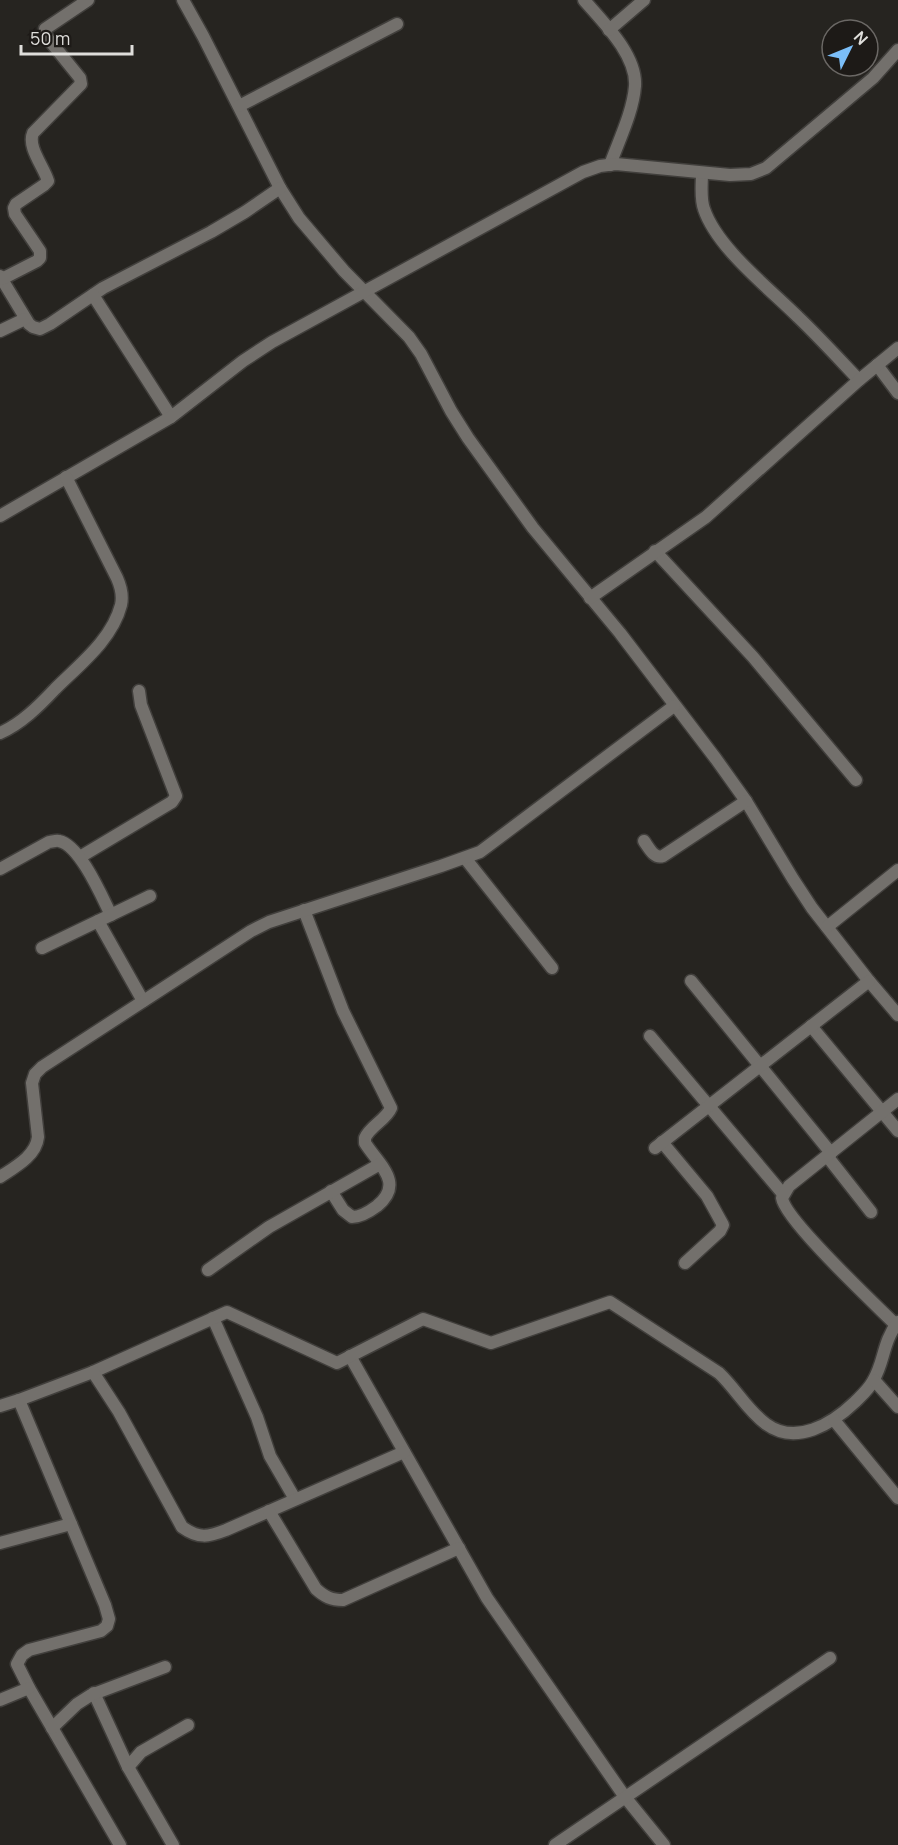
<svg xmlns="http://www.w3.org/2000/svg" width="898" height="1845" font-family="Manrope,sans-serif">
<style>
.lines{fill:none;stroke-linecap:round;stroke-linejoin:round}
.street-casing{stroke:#413f3c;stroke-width:15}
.street{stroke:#73706c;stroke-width:12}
</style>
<rect width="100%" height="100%" fill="#262420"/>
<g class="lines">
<defs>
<g id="street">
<polyline points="183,0 203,36 280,188 299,218 344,271 409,337 421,354 451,411 468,438 533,528 620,633 716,759 746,801 793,879 812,908 869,981 898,1015"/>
<path d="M584 0C603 22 637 55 635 86 633 112 619 140 610 165"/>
<polyline points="609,30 644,0"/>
<polyline points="239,106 397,24"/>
<path d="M702 173C702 185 700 198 704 209 717 248 769 288 798 317 819 337 839 359 859 380"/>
<polyline points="0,276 29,324 33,327 40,329 50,324 103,288 211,232 245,212 280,188"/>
<path d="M2 279 37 261 40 258V251L15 214 14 208 16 204 44 185 48 181C44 167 27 147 33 133L81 84 80 78 46 36 45 29 88 0"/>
<polyline points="93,295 171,417"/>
<polyline points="0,331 25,319"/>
<polyline points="877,365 898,393"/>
<polyline points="0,516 171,417 243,361 272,342 583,172 600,166 616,164 730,175 751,174 766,168 873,78 898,50"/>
<polyline points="655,551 753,657 856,780"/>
<polyline points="590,598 706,517 859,380 898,348"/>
<path d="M0 733C21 724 39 706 55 689 79 665 112 640 121 605 123 596 121 587 117 578L66 477"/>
<path d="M644 841C649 848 654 859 663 856L746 801"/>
<polyline points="80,857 172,802 176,796 141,705 139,691"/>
<polyline points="465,858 552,968"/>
<path d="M0 869 49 842C52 842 56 840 59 841 80 845 102 897 111 915"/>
<path d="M304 910 343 1011 391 1108C386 1120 370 1126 365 1138V1143C379 1165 405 1183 377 1206 369 1212 361 1217 352 1217L343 1210 331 1191"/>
<polyline points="98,921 143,1001"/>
<polyline points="827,927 898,870"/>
<polyline points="42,948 150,896"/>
<polyline points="691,981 831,1153"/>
<polyline points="811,1026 898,1131"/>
<polyline points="650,1036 783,1194"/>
<polyline points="662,1142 707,1196 723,1225 720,1231 685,1263"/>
<polyline points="655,1148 869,981"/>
<polyline points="827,1156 871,1212"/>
<path d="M0 1177C15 1167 36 1156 38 1137L32 1083 35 1074 42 1067 251 931 269 922 441 866 480 852 674 706"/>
<polyline points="208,1270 269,1227 380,1164"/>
<polyline points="213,1318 257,1417 270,1456 295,1499"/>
<path d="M896 1325C875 1304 785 1220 782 1198L789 1186 898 1099"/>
<polyline points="350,1356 487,1598 625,1797 664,1845"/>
<path d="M93 1372 227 1312 337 1363 423 1319 491 1343 610 1302 719 1373C736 1389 747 1410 766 1424 796 1446 832 1424 855 1402 862 1395 869 1389 873 1381 885 1361 882 1343 898 1322"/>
<polyline points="874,1380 898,1407"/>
<polyline points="19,1400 105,1605 109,1619 107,1626 101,1631 29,1650 22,1655 17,1664 29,1688 120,1845"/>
<path d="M0 1406 19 1400 93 1372 119 1412 182 1527C199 1539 208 1537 226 1530L404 1452"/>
<polyline points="834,1420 898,1498"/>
<path d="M269 1511 316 1589C325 1597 331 1600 343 1600L459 1548"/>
<polyline points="0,1543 71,1524"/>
<polyline points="94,1693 128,1767 173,1845"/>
<polyline points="0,1700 29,1688"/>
<polyline points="52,1728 77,1704 91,1695 165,1667"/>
<polyline points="128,1767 141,1752 188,1725"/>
<polyline points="555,1845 830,1658"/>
</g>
</defs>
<use href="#street" class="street-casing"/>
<use href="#street" class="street"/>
</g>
<g transform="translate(850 48) rotate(47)"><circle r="28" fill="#1d1a17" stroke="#6b6865" stroke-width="1.5"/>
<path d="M0-4.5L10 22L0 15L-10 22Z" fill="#7bbef8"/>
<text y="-9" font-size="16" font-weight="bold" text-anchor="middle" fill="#dfdedb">N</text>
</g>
<path d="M21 45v9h111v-9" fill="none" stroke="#dfdedb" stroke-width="3"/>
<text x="30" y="45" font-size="18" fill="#dfdedb" stroke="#1d1a17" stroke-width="4.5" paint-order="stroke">50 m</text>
</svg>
